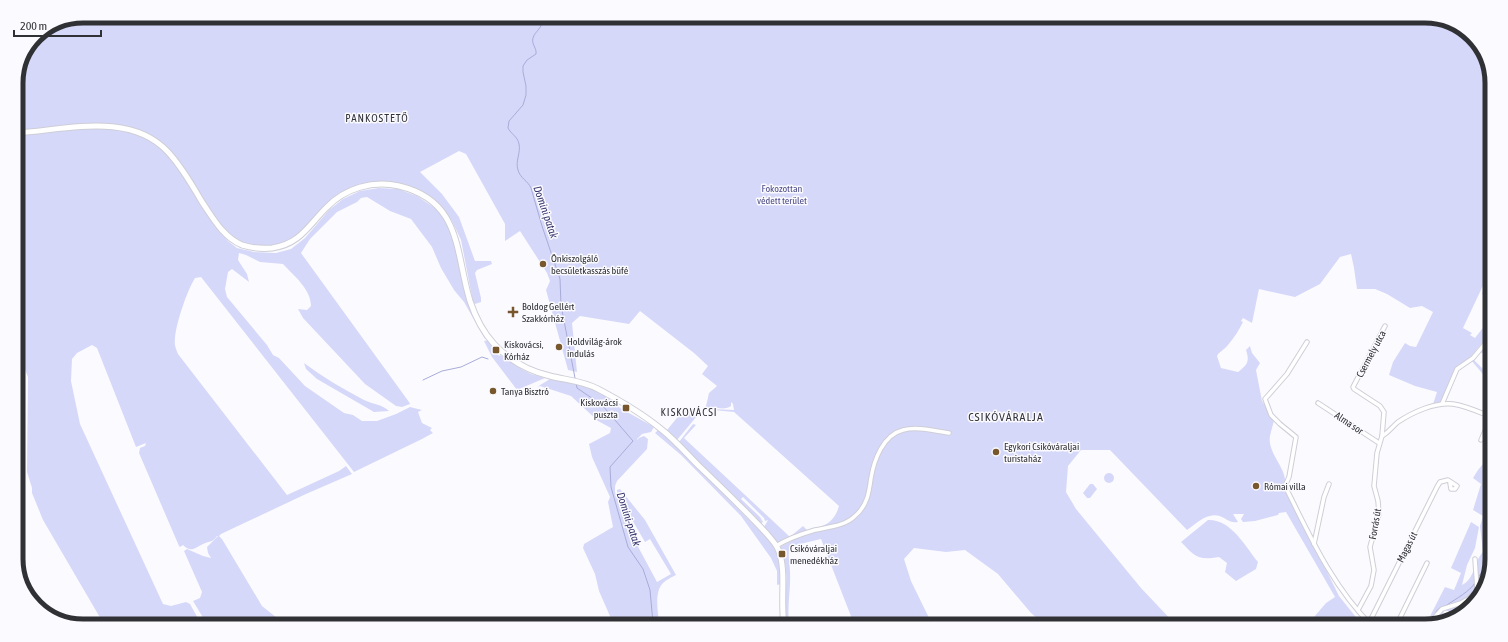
<svg xmlns="http://www.w3.org/2000/svg" width="1508" height="642" font-family="'Asap Condensed',sans-serif">
<style>
.green{fill:#d6d8f9}
.lines{fill:none;stroke-linecap:round;stroke-linejoin:round}
.stream{stroke:#a9acd8;stroke-width:1}
.minor-casing{stroke:#ceced7;stroke-width:5.5}
.secondary-casing{stroke:#ceced7;stroke-width:7}
.minor{stroke:#fff;stroke-width:3.5}
.secondary{stroke:#fff;stroke-width:5}
.poi-dot{fill:#78572d;stroke:#fbfbff;stroke-width:1.5}
.labels{text-anchor:middle;dominant-baseline:central;stroke-width:3;stroke-linejoin:round;paint-order:stroke}
.park-label{font-size:10px;fill:#4f4f89;stroke:#fbfbff}
.poi-label{font-size:10px;fill:#303134;stroke:#fbfbff;text-anchor:start}
.street-label{font-size:10px;fill:#303134;stroke:#fbfbff}
.neighbourhood-label{font-size:11px;letter-spacing:1px;fill:#32333a;stroke:#fbfbff}
.water-label{font-size:11px;font-style:italic;fill:#36346c;stroke:#fbfbff}
.quarter-label{font-size:12px;letter-spacing:1px;fill:#32333a;stroke:#fbfbff}
.rim{fill:none;stroke:#303134;stroke-width:5}
</style>
<rect width="100%" height="100%" fill="#fbfbff"/>
<g class="green">
<path d="M57 21H1451L1481 45 1492 78 1490 276 1488 275 1463 328 1472 333 1470 335 1475 338 1485 325 1490 317 1489 338 1481 344 1469 359 1456 369 1441 403 1432 407 1437 392 1415 386 1389 375 1393 362 1405 343 1410 346 1416 347 1433 312 1422 306 1410 308 1387 294 1375 289H1357L1354 268 1351 254 1340 257 1320 284 1295 297 1259 289 1252 323 1243 318 1241 321 1243 322C1239 330 1234 338 1228 345 1224 350 1219 352 1217 356L1221 368 1238 372C1247 365 1250 362 1246 350L1250 346 1252 353 1260 363 1256 370 1262 401 1274 420C1273 425 1271 431 1270 436 1267 454 1288 468 1285 486L1339 596 1363 626H1293L1296 622 1308 624 1326 603 1335 597 1286 512 1279 513 1278 515 1255 521 1243 522 1241 519 1244 514H1233L1238 522C1232 523 1229 521 1224 518 1209 510 1199 522 1187 530L1110 450H1081L1068 466 1066 492 1076 509 1141 588 1176 625H1106L1104 623 1102 625H1045L1031 613 998 574 965 550 946 552 914 548 904 559 911 581 932 624H854L821 539 796 545 789 550C788 558 790 565 790 572 791 590 787 605 789 624H787C787 619 785 613 785 608 785 588 790 567 780 549L781 546 791 541V538L781 544 777 543 764 527 768 520 765 521 764 518 743 497 741 499 760 517 763 522 760 524 679 442 693 424 696 425 684 438 789 536H791L803 526 807 530C824 527 834 523 839 506L734 412 713 410 708 412V410L711 409 734 410 733 404 731 402V406C719 413 714 401 699 414L706 406 709 393 717 386 702 374 708 366 694 353 640 311 629 324 580 316 572 323 577 372 568 370 546 290 550 281 547 273 520 231 505 241V224L466 154 459 151 420 172 442 194 459 217 475 261H491L492 264 477 270 475 273 481 298V302L475 304 473 302 461 240 452 221 439 205 429 197 413 189 372 185 340 197 303 235 274 248 246 245 218 228 228 241 237 248 254 252 276 253 291 249 305 238 329 210 343 199 360 191 379 188 398 189 417 196 441 212 451 228 477 324 486 338 485 339 464 302 454 290 441 268 432 247 411 219 390 211 367 197 361 198 357 202 337 212 310 239 301 253 409 402 410 404 402 407 396 406 365 384 303 318 298 309 307 310 311 306C311 289 294 276 283 264L260 262 246 255 239 253 238 260 247 274 249 282 232 269 228 272 225 289 227 297 267 345 273 355 279 358 305 386 344 413 353 415 362 421H377L396 414 410 407 422 410 418 412 422 423 432 428 430 430 433 433 422 439 354 472 201 277 195 278C187 291 176 323 175 339 174 345 176 349 178 354L287 495 339 471 346 466 352 474 306 494 221 534 219 536 222 539 262 606 282 622 205 621 193 601 200 598 202 592 184 551 187 549 203 556 211 558 208 553 207 547 218 536H217C213 542 210 541 203 544 195 548 191 553 183 545L180 547 179 546 139 453 140 448 145 446 146 443 136 447 97 348 92 345 77 353 72 359 71 381 80 424 163 604 171 606 186 602 190 604 200 622 102 621 43 520 32 493V488L27 472 28 377 16 348V326L22 323 16 311V78L36 35Z"/>
<polygon points="1488,278 1490,279 1490,297 1482,294"/>
<polygon points="489,340 499,356 500,355 523,370 531,374 545,378 517,390 492,357 484,341"/>
<polygon points="1489,342 1489,371 1483,365 1486,355 1480,352"/>
<polygon points="1471,360 1474,360 1489,375 1489,386 1487,379"/>
<path d="M304 363C323 377 343 389 364 400 372 404 382 404 389 411L374 412 317 379 306 369Z"/>
<path d="M550 379 582 385 594 389 607 397 620 408 654 427 651 432 642 434 637 439V440L639 438 644 436 648 439 647 449 617 481 615 486V492L638 537 635 541 657 582 671 574 650 539 645 542 617 494V490L620 489 645 520 676 575C672 577 666 580 663 583 654 592 658 612 659 623H613L599 591 595 574 583 548 584 544 613 527 608 502 610 497 592 457 589 444 610 433 611 428 598 421 571 396 540 386 537 387Z"/>
<polygon points="687,409 697,416 677,440 667,431 667,430 681,413 683,414"/>
<path d="M658 430 661 431 769 540C780 556 780 565 781 584L777 585V571L771 558 741 516 681 455 655 433Z"/>
<path d="M1488 458 1487 577 1480 584 1470 598 1461 604 1458 614 1444 610 1442 620 1427 622 1445 587 1454 590 1461 573 1451 568 1471 522 1479 527 1475 548 1467 565 1462 585C1475 579 1474 561 1483 552L1480 526 1483 516 1473 510 1481 484 1473 478 1478 470Z"/>
<circle cx="1109" cy="478" r="5"/>
<polygon points="1090,484 1093,484 1097,489 1090,498 1087,498 1083,493"/>
<path d="M1208 520C1231 519 1245 546 1258 562L1256 569 1236 581 1225 572 1227 563 1219 557C1197 561 1195 556 1181 542Z"/>
</g>
<g class="lines">
<g class="stream">
<path d="M542 21C542 29 535 31 533 38 531 44 537 48 536 54L527 60 523 66V72L526 86V95L523 105 509 121 508 128C511 134 518 137 519 144 521 153 515 161 518 170 520 178 528 181 531 188L542 226 560 279 561 305 575 378"/>
<polyline points="423,380 442,371 461,367 482,357 488,359"/>
<polyline points="576,383 577,388 602,405 633,441 610,467 611,487 628,547 643,569 650,590 653,623"/>
<polyline points="1478,578 1487,564"/>
<path d="M1436 612C1439 607 1443 607 1447 605 1457 598 1469 592 1475 583"/>
</g>
<defs>
<g id="minor">
<path d="M1307 342 1287 374 1265 399 1271 415 1280 424 1296 437 1289 477 1285 486C1310 536 1332 586 1372 626"/>
<polyline points="1318,403 1379,443"/>
<polyline points="1442,404 1457,369 1473,358 1489,339"/>
<path d="M1382 436C1388 433 1392 427 1398 422 1413 412 1435 402 1453 404 1466 406 1477 411 1489 416"/>
<polyline points="1481,440 1489,422"/>
<polyline points="1314,544 1324,497 1329,484"/>
<path d="M776 546C789 538 801 534 815 530 829 527 845 526 855 516 867 506 869 493 871 478 874 460 883 435 903 430 917 426 934 431 949 433"/>
<polyline points="1475,559 1477,589"/>
<polyline points="1358,610 1371,586 1374,570 1370,547 1379,514 1378,501 1374,486 1377,453 1382,436 1384,412 1380,406 1354,389 1353,387 1385,326"/>
<polyline points="1369,623 1437,487 1440,482 1448,480 1457,486 1455,489 1451,489 1450,483"/>
<polyline points="1428,625 1442,609 1461,603 1468,599 1482,586 1485,587"/>
<polyline points="1396,626 1427,563"/>
</g>
<path id="secondary" d="M16 133C66 130 130 111 168 152 182 167 192 185 202 202 213 218 223 237 242 245 252 248 262 249 272 248 300 244 308 226 326 208 345 188 373 180 399 186 462 201 455 252 470 301 475 316 483 332 494 344 509 360 529 371 550 376 566 380 583 381 598 389 617 399 644 415 661 429 675 440 687 454 700 467 723 489 746 511 767 534 771 539 776 544 778 549 787 569 780 601 784 624"/>
</defs>
<use href="#minor" class="minor-casing"/>
<use href="#secondary" class="secondary-casing"/>
<use href="#minor" class="minor"/>
<use href="#secondary" class="secondary"/>
</g>
<g class="poi-dot">
<circle cx="543" cy="264" r="4"/>
<path d="M511 306h4v4h4v4h-4v4h-4v-4h-4v-4h4z"/>
<circle cx="559" cy="347" r="4"/>
<rect x="492" y="346" width="8" height="8" rx="2"/>
<circle cx="493" cy="391" r="4"/>
<rect x="622" y="404" width="8" height="8" rx="2"/>
<circle cx="996" cy="452" r="4"/>
<circle cx="1256" cy="486" r="4"/>
<rect x="778" y="550" width="8" height="8" rx="2"/>
</g>
<g class="labels">
<g class="park-label">
<text x="782" y="188">Fokozottan<tspan x="782" dy="12">védett terület</tspan></text>
</g>
<g class="poi-label">
<text x="551" y="258">Önkiszolgáló<tspan x="551" dy="12">becsületkasszás büfé</tspan></text>
<text x="522" y="306">Boldog Gellért<tspan x="522" dy="12">Szakkórház</tspan></text>
<text x="567" y="341">Holdvilág-árok<tspan x="567" dy="12">indulás</tspan></text>
<text x="504" y="344">Kiskovácsi,<tspan x="504" dy="12">Kórház</tspan></text>
<text x="501" y="391">Tanya Bisztró</text>
<text x="618" y="402" text-anchor="end">Kiskovácsi<tspan x="618" dy="12">puszta</tspan></text>
<text x="1004" y="446">Egykori Csikóváraljai<tspan x="1004" dy="12">turistaház</tspan></text>
<text x="1264" y="486">Római villa</text>
<text x="790" y="548">Csikóváraljai<tspan x="790" dy="12">menedékház</tspan></text>
</g>
<g class="street-label">
<text transform="translate(1371 354) rotate(-62)">Csermely utca</text>
<text transform="translate(1349 423) rotate(34)">Alma sor</text>
<text transform="translate(1375 524) rotate(-80)">Forrás út</text>
<text transform="translate(1407 547) rotate(-63)">Magas út</text>
</g>
<g class="neighbourhood-label">
<text x="377" y="118">PANKOSTETŐ</text>
<text x="689" y="412">KISKOVÁCSI</text>
</g>
<g class="water-label">
<text transform="translate(546 212) rotate(71)">Domini patak</text>
<text transform="translate(629 519) rotate(72)">Domini-patak</text>
</g>
<g class="quarter-label">
<text x="1006" y="417">CSIKÓVÁRALJA</text>
</g>
</g>
<path d="M0 0H1508V642H0ZM83 23H1425A60 60 0 0 1 1485 83V559A60 60 0 0 1 1425 619H83A60 60 0 0 1 23 559V83A60 60 0 0 1 83 23Z" fill="#fbfbff" fill-rule="evenodd"/>
<path class="rim" d="M83 23H1425A60 60 0 0 1 1485 83V559A60 60 0 0 1 1425 619H83A60 60 0 0 1 23 559V83A60 60 0 0 1 83 23Z"/>
<path d="M14 30v6h87v-6" fill="none" stroke="#303134" stroke-width="2"/>
<text x="20" y="30" font-size="12" fill="#303134" stroke="#fbfbff" stroke-width="3" paint-order="stroke">200 m</text>
</svg>
